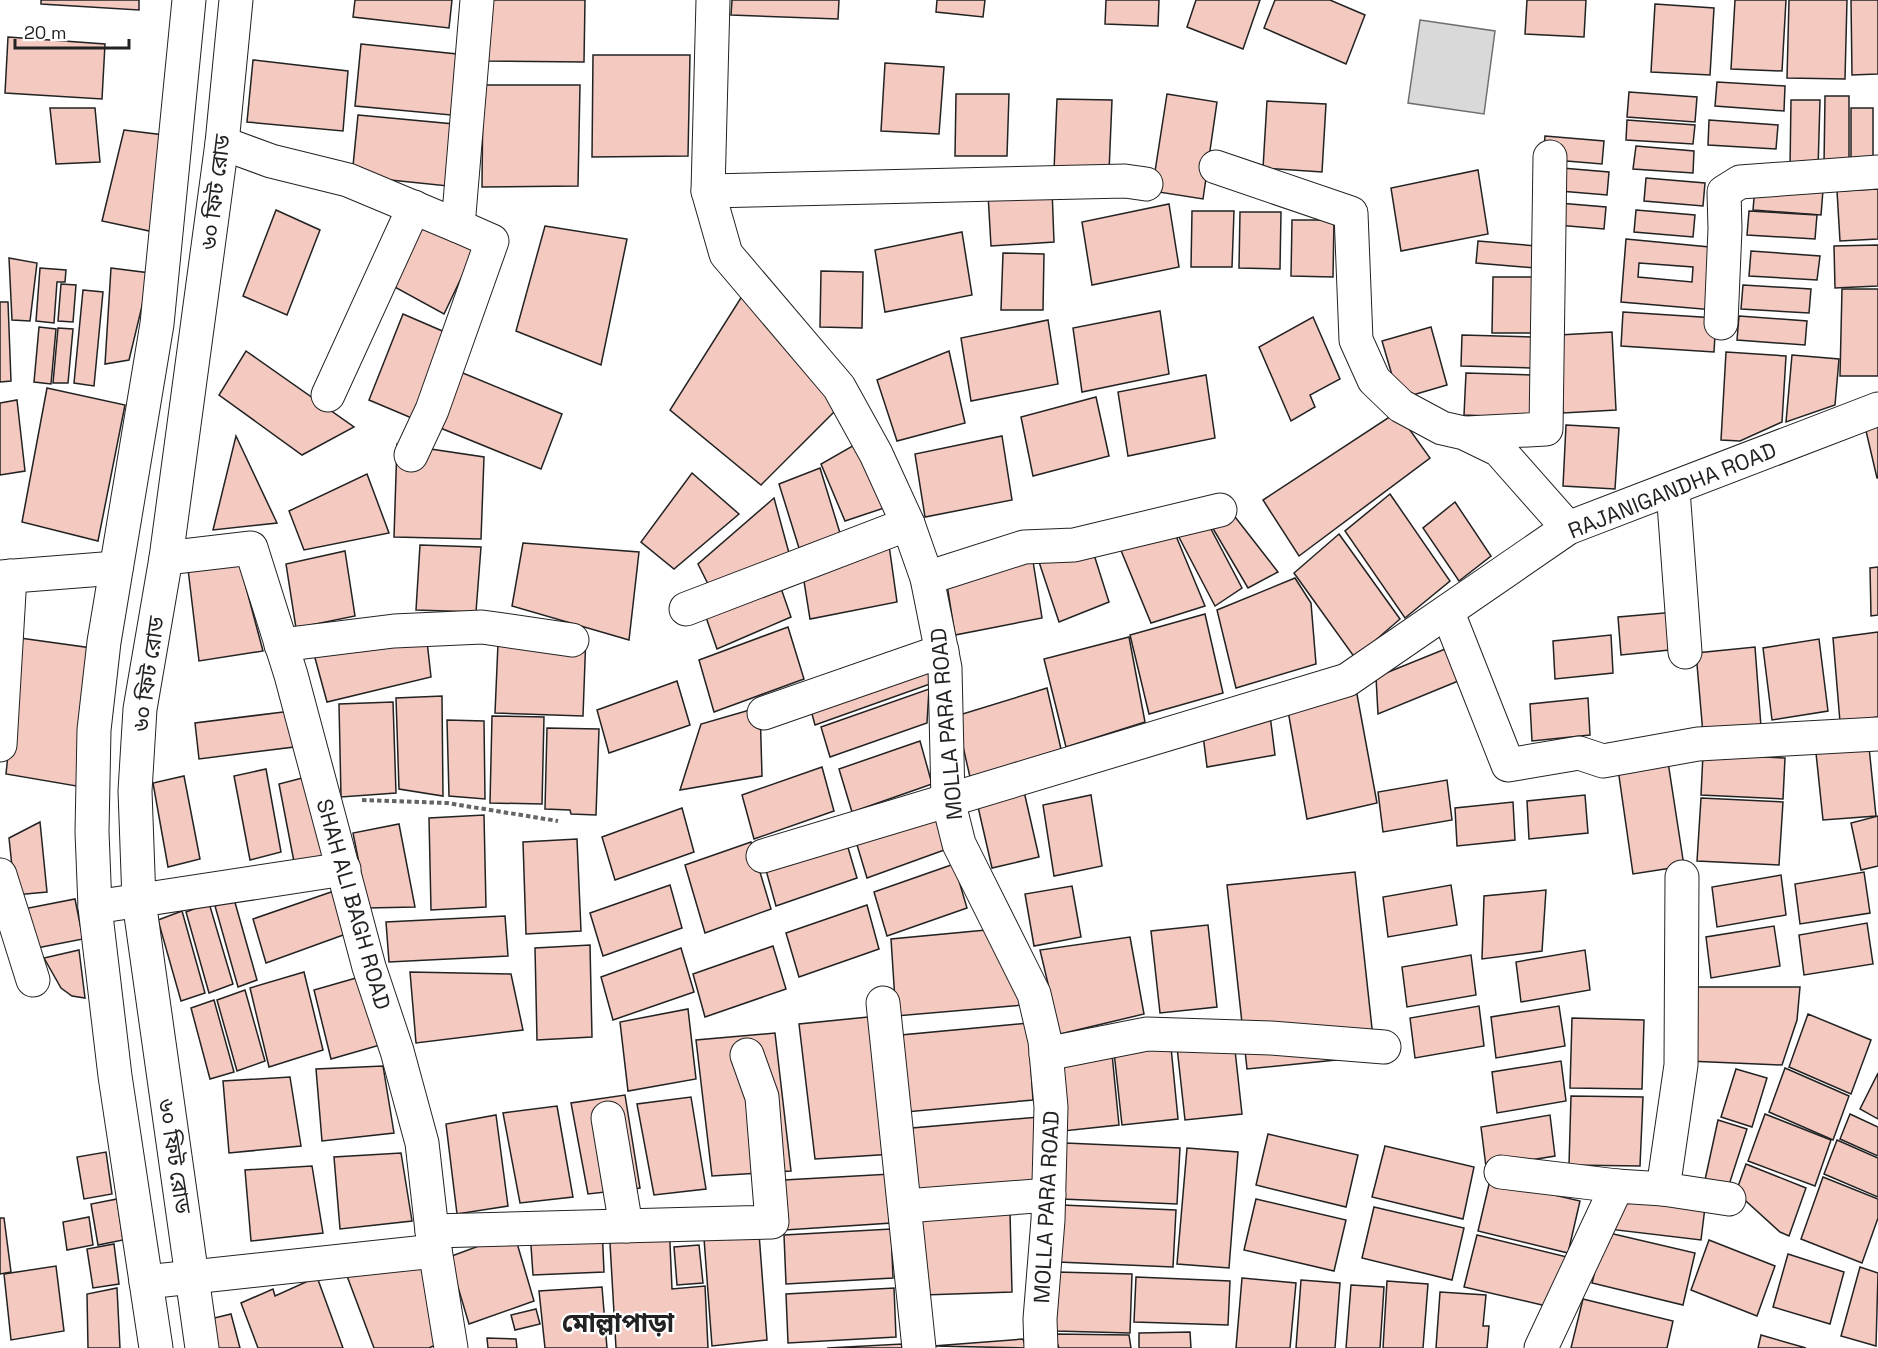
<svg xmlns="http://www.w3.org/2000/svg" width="1878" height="1348" font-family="'Space Grotesk','Noto Sans Bengali',sans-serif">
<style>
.water{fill:#d9d9d9;stroke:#6f6f6f;stroke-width:1.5}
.building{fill:#f3c9c0;stroke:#222;stroke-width:1.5;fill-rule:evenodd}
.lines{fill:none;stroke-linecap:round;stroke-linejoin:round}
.minor-casing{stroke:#222;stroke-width:35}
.tertiary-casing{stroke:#222;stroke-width:35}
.path{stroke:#646464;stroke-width:4;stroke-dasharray:4.5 3;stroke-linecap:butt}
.minor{stroke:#fff;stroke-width:33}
.tertiary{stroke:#fff;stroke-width:33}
.labels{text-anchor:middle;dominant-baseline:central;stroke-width:4.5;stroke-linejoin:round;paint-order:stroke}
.street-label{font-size:22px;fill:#222;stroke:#fff}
.quarter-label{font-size:26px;font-weight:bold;fill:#222;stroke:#fff}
</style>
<rect width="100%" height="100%" fill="#fff"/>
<polygon class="water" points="1420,20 1495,31 1484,114 1408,103"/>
<g class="building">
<polygon points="41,0 139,0 139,10 41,4"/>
<polygon points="355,0 452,0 449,28 353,17"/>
<polygon points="485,0 585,0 584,62 484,61"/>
<polygon points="732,0 839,0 838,19 731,15"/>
<polygon points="937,0 985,0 983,17 936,12"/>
<polygon points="1106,0 1159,0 1158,26 1105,24"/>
<polygon points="1196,0 1260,0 1243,49 1187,27"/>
<polygon points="1275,0 1330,0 1365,15 1346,64 1264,28"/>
<polygon points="1527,0 1586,0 1584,37 1525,34"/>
<polygon points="1735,0 1786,0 1782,71 1731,69"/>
<polygon points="1789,0 1847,0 1845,79 1787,78"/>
<polygon points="1851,0 1878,0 1878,74 1852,75"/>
<polygon points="1655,4 1714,8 1710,75 1651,72"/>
<polygon points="8,37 105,44 102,99 5,93"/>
<polygon points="361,44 457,54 451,115 355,106"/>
<polygon points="593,55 690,55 688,156 592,157"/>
<polygon points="253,60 348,71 343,131 247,122"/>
<polygon points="885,63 944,67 939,134 881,131"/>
<polygon points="1717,82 1785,86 1784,111 1715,106"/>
<polygon points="483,85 580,85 578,186 482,187"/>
<polygon points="1629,92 1697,97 1695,122 1627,117"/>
<polygon points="956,94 1009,94 1007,156 955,156"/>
<polygon points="1167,94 1217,102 1203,199 1152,191"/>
<polygon points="1825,96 1849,96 1849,165 1824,165"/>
<polygon points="1057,99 1112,100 1109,172 1054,170"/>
<polygon points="1791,100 1820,100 1818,169 1790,168"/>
<polygon points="1267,101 1326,104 1322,172 1263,168"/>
<polygon points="50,108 95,108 100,162 56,164"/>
<rect x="1851" y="108" width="22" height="56"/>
<polygon points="358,115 454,124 448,186 352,176"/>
<polygon points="1627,120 1695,125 1693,144 1626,140"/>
<polygon points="1709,120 1778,125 1776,149 1708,145"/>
<polygon points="124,130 172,136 154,232 102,221"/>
<polygon points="1545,136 1604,141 1602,164 1543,159"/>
<polygon points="1636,146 1694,151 1693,173 1633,169"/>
<polygon points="1550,167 1609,172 1607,195 1548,190"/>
<polygon points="1478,170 1488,234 1401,251 1391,188"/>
<polygon points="1646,178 1705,183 1703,206 1644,201"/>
<polygon points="1755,186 1823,190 1821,215 1753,210"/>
<polygon points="1052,189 1054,242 991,246 988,194"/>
<polygon points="1878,189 1878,239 1840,241 1837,191"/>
<polygon points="1547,202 1606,207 1604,229 1545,224"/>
<polygon points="1169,204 1179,267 1092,285 1082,222"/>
<polygon points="276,210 320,230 287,315 243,296"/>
<polygon points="1636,210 1695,215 1693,237 1634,232"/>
<polygon points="1192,211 1234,211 1232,267 1191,267"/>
<polygon points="1749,211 1817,215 1815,239 1747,235"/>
<polygon points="1240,212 1281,212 1280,269 1239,268"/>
<polygon points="423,217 476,247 444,314 391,285"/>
<polygon points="1292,220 1334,220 1333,277 1291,276"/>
<polygon points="545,226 627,239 601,365 516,331"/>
<polygon points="962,232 972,295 885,312 875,250"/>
<path d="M1626 239 1720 248 1714 310 1621 302ZM1639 263 1693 267 1692 282 1638 277Z"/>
<polygon points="1478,241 1537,246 1535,268 1476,263"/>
<polygon points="1878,245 1878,286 1835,288 1834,246"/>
<polygon points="1751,251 1820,256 1817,280 1749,276"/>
<polygon points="1003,253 1044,254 1043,310 1001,310"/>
<polygon points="9,258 37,263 30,321 12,320"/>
<polygon points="40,268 66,270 65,282 57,282 54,323 36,321"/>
<polygon points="111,268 150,273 129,360 105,364"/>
<polygon points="821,271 863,272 862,328 820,327"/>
<polygon points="756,274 856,390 761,485 670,410"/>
<polygon points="1493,277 1535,277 1534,333 1492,333"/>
<polygon points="61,284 76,285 73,322 58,321"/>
<polygon points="1743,285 1811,289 1809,313 1741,309"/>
<polygon points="1842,289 1878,289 1878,376 1840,376"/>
<polygon points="83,290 103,292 94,386 74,383"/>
<polygon points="0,302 8,302 11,381 0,382"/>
<polygon points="1160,311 1169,374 1082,392 1073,328"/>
<polygon points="1623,312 1716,318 1714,352 1621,346"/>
<polygon points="403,314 447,333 414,419 369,400"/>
<polygon points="1739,316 1807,321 1805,345 1737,340"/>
<polygon points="1313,317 1340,379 1310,395 1315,407 1291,421 1259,347"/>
<polygon points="1048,320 1058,384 971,401 961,338"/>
<polygon points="39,327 56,329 51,384 34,382"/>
<polygon points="1431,327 1447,385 1399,399 1382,341"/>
<polygon points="58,328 73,329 68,383 53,383"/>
<polygon points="1612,332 1616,410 1563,413 1559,335"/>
<polygon points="1462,335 1532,337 1531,368 1461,366"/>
<polygon points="246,351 354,427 302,455 219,395"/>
<polygon points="949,351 965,423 897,441 877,380"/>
<polygon points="1726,352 1786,356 1782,422 1740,441 1721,440"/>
<polygon points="1792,355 1839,359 1835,405 1786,422"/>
<polygon points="458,371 562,414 541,469 438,427"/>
<polygon points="1466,373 1532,375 1530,418 1464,415"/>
<polygon points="1206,375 1215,438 1128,456 1118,392"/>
<polygon points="47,388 125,405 98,541 22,522"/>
<polygon points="1096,397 1109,456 1033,476 1021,417"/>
<polygon points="17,400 25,471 0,475 0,403"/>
<polygon points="1397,412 1430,458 1299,556 1263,500"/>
<polygon points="1878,414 1878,478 1877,478 1863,418"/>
<polygon points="1566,425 1619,428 1615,489 1563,486"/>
<polygon points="236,436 277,523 213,530"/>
<polygon points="870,436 896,504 845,521 821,464"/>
<polygon points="1002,436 1012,500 925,517 915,454"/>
<polygon points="397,444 484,457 481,539 394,537"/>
<polygon points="820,468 840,533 799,548 779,484"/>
<polygon points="692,473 739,514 674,569 641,542"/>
<polygon points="367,474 389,533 304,550 289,511"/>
<polygon points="1390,494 1450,581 1405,618 1345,531"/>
<polygon points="774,498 789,553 709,586 698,564"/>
<polygon points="1455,502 1491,556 1459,581 1423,528"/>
<polygon points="1225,504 1278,572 1248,588 1205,515"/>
<polygon points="1202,512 1242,588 1215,606 1171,522"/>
<polygon points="1169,519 1205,606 1151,623 1115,536"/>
<polygon points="1339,534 1400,619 1355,658 1294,573"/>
<polygon points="888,538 897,602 810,619 800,556"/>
<polygon points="1090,542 1109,602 1059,622 1039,562"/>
<polygon points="523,543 639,552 629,640 512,606"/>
<polygon points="420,545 481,547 476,612 416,610"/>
<polygon points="345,551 355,616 296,628 286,564"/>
<polygon points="1032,555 1042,618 955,635 945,572"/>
<polygon points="239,561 263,651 199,661 188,569"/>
<polygon points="1878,567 1878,615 1871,616 1870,568"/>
<polygon points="774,568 791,617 717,649 700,600"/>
<polygon points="1295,578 1311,603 1316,664 1236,688 1217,610"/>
<polygon points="1676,612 1679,649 1621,655 1618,617"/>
<polygon points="424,614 431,677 327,702 309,636"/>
<polygon points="1205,614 1223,693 1149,714 1130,635"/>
<polygon points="499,620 586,634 583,716 495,713"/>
<polygon points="788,627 804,679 714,712 699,660"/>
<polygon points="1878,632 1878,717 1840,722 1833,638"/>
<polygon points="1611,635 1613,673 1555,679 1553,641"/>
<polygon points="1129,637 1145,722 1066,747 1044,659"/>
<polygon points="20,638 99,649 82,787 6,774"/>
<polygon points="1819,639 1828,711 1772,720 1763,648"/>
<polygon points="1455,645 1468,677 1378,714 1376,677"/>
<polygon points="1755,647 1761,727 1703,734 1696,653"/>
<polygon points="925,649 930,684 815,725 806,692"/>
<polygon points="677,681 690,725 609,753 597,710"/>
<polygon points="1047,688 1061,749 970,777 956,716"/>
<polygon points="929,689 927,723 830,757 821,727"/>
<polygon points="1356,689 1377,803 1307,819 1287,705"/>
<polygon points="442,696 443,796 399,789 396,698"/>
<polygon points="1588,698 1590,735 1532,741 1530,704"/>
<polygon points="393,702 396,793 341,797 339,704"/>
<polygon points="760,707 762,776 680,790 701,724"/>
<polygon points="291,711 294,747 199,759 195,723"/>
<polygon points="1270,715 1275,755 1207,767 1202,727"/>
<polygon points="492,716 544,717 542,804 490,803"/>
<polygon points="447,720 484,721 485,799 449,796"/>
<polygon points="547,728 599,729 596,815 571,814 570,810 545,809"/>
<polygon points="920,741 932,784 852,812 839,769"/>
<polygon points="1869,747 1876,816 1823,820 1816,753"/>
<polygon points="1703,754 1785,758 1783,799 1701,795"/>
<polygon points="1668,762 1684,866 1633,874 1618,769"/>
<polygon points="822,767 834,811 754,839 742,795"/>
<polygon points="266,769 281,852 250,860 234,776"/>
<polygon points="184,776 200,859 168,867 153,783"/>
<polygon points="310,776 326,859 295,867 279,784"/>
<polygon points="1447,780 1452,820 1383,832 1378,792"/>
<polygon points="1023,787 1039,857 992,868 976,798"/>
<polygon points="1091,795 1102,866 1054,876 1043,805"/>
<polygon points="1585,795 1588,833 1529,839 1527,801"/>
<polygon points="1701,798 1783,802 1779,865 1697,861"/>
<polygon points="1513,802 1515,840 1457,846 1455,808"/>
<polygon points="935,806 947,849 867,878 854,835"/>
<polygon points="682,808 694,852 615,880 602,837"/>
<polygon points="484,815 486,907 431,910 429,818"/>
<polygon points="1878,816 1878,866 1861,870 1851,823"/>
<polygon points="40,822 47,892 15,895 9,838"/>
<polygon points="399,824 415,907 368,908 353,833"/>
<polygon points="844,834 857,878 776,906 764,863"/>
<polygon points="577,839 581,931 526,934 523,842"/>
<polygon points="751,842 771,909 705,933 685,865"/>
<polygon points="954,864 967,908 887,936 874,892"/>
<polygon points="1355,872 1375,1056 1247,1069 1227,885"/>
<polygon points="1864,872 1870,913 1800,924 1795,884"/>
<polygon points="1781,875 1786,915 1717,927 1712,887"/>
<polygon points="670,885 682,928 603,956 590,913"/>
<polygon points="1451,885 1457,925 1388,937 1383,897"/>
<polygon points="1072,886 1081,937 1034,946 1025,894"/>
<polygon points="1546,890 1542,951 1482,959 1484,896"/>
<polygon points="334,891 346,934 266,963 253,919"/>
<polygon points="75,899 83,939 16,952 8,912"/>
<polygon points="234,899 257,980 238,987 215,906"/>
<polygon points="209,903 233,984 209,993 186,912"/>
<polygon points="867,905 879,949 799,977 786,933"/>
<polygon points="182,911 205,993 181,1001 158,920"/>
<polygon points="505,916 508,956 389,962 386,922"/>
<polygon points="1867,923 1873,964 1804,975 1799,935"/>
<polygon points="1208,925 1217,1007 1160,1013 1151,931"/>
<polygon points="1774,926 1780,966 1711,978 1706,937"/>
<polygon points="1018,927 1023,1005 896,1016 891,939"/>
<polygon points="1130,937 1144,1014 1060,1034 1040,950"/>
<polygon points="590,945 592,1037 537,1040 535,948"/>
<polygon points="773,946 786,989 705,1017 693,974"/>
<polygon points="681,948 694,992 613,1020 601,977"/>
<polygon points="79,950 85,998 72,996 61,988 44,958"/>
<polygon points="1585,950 1590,990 1521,1002 1516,962"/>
<polygon points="1471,955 1476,995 1407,1007 1402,967"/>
<polygon points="304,972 323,1050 269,1067 250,988"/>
<polygon points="410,972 511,974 523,1030 416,1043"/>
<polygon points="363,976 380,1045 331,1059 314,990"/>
<polygon points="1692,987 1800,987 1797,1020 1782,1065 1688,1061"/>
<polygon points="245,990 265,1061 237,1071 217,1000"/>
<polygon points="214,1000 234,1072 210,1079 191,1008"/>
<polygon points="1479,1006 1484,1046 1415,1058 1410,1018"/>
<polygon points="1559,1006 1565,1046 1496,1058 1491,1017"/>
<polygon points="688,1009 696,1079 628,1091 620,1022"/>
<polygon points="1808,1014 1871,1040 1851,1094 1789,1067"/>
<polygon points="878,1016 894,1154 815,1159 799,1024"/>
<polygon points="1572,1018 1644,1020 1642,1089 1570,1088"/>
<polygon points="1028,1023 1033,1100 906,1112 901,1035"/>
<polygon points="1233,1032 1242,1114 1185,1120 1176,1038"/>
<polygon points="775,1033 791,1171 712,1176 696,1040"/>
<polygon points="1170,1037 1178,1119 1122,1125 1113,1043"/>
<polygon points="1111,1044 1119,1125 1063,1131 1054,1050"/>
<polygon points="1561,1061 1566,1101 1497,1113 1492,1072"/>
<polygon points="383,1066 394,1133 322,1141 316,1069"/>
<polygon points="1785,1068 1849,1096 1833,1140 1769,1112"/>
<polygon points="1736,1069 1767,1078 1752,1127 1721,1117"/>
<polygon points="1878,1073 1878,1119 1860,1109"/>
<polygon points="290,1077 301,1146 229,1153 223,1081"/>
<polygon points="625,1095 640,1188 588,1194 571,1103"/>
<polygon points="1571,1096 1643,1097 1640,1166 1569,1165"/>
<polygon points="691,1097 706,1189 654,1195 637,1104"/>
<polygon points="557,1106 573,1197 520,1203 503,1113"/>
<polygon points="1765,1114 1831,1140 1815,1186 1748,1161"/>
<polygon points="1850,1114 1878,1127 1878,1156 1840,1139"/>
<polygon points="496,1115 508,1206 457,1214 446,1124"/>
<polygon points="1550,1115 1555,1156 1486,1167 1481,1127"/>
<polygon points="1039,1117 1043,1194 917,1205 912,1128"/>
<polygon points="1718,1120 1747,1129 1729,1185 1705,1180"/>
<polygon points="1268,1134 1358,1155 1346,1207 1256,1185"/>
<polygon points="1837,1140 1878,1158 1878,1197 1824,1174"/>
<polygon points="1065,1143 1180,1148 1177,1204 1062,1199"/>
<polygon points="1385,1146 1474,1167 1463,1219 1372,1197"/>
<polygon points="1187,1148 1238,1152 1229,1268 1177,1264"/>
<polygon points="106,1152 112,1194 84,1199 77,1157"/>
<polygon points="401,1153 412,1221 340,1229 334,1157"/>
<polygon points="1746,1164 1806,1188 1789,1236 1780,1232 1736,1192"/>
<polygon points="312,1166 323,1233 251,1241 245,1170"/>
<polygon points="891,1174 892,1223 785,1230 784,1180"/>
<polygon points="1823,1177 1878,1199 1878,1218 1862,1263 1801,1239"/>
<polygon points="1490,1180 1580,1201 1568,1253 1478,1231"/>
<polygon points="1624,1197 1706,1199 1701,1240 1608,1229"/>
<polygon points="117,1199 123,1240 98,1245 91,1204"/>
<polygon points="1256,1199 1346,1220 1334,1271 1244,1250"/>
<polygon points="1062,1205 1176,1210 1173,1267 1058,1262"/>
<polygon points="1374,1207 1464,1228 1452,1280 1362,1258"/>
<polygon points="1010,1212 1012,1292 924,1295 920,1215"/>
<polygon points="89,1217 93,1245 67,1250 63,1222"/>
<polygon points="0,1218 4,1218 11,1272 0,1274"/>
<polygon points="758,1220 767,1340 712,1346 703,1225"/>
<polygon points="669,1221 672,1289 705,1286 708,1348 616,1348 609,1226"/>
<polygon points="602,1226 604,1272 533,1275 530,1231"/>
<polygon points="891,1229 893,1278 786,1284 784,1235"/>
<polygon points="1605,1232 1695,1253 1683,1305 1592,1283"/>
<polygon points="514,1233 534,1301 469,1324 449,1257"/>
<polygon points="1477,1235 1567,1257 1555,1308 1464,1287"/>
<polygon points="1709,1240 1775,1266 1757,1316 1691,1290"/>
<polygon points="114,1244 119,1284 93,1288 87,1249"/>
<polygon points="699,1245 703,1283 677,1285 674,1247"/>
<polygon points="422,1251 454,1336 429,1348 374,1348 347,1276"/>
<polygon points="1788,1254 1844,1272 1830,1324 1773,1307"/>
<polygon points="56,1266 64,1331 11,1340 4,1274"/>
<polygon points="1860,1267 1878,1273 1876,1346 1841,1336"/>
<polygon points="1057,1272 1132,1274 1130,1333 1055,1331"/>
<polygon points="317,1277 343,1348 258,1348 241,1303 273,1289 275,1296"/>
<polygon points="1136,1277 1230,1281 1228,1325 1134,1322"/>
<polygon points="1242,1278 1296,1283 1290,1348 1236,1348"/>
<polygon points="1301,1280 1340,1283 1335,1348 1296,1348"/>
<polygon points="1387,1281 1428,1284 1423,1348 1383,1348"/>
<polygon points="1351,1285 1384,1287 1380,1348 1346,1348"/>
<polygon points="602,1287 607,1348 545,1348 539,1291"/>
<polygon points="117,1288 120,1348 88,1348 87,1294"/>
<polygon points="894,1288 896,1337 788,1343 786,1294"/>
<polygon points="1440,1292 1486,1295 1483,1326 1489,1326 1487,1348 1436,1348"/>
<polygon points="1583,1299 1673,1321 1667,1348 1571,1348"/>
<polygon points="536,1309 540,1324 515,1330 511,1315"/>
<polygon points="231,1314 240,1348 213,1348 206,1320"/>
<polygon points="1190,1332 1191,1348 1139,1348 1139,1333"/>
<polygon points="1054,1334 1129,1335 1131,1348 1059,1348"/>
<polygon points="1761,1335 1806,1348 1758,1348"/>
<polygon points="487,1338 516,1339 517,1348 488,1348"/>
<polygon points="1023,1339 1026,1348 933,1346"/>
<polygon points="902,1344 902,1348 827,1348"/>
</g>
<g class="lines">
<defs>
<g id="minor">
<polyline points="713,0 708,191 726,254 839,387 876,454 908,524 927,578 945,668 948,800 959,844 1034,994 1045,1041 1051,1107 1048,1220 1040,1319 1041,1348"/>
<polyline points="222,143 271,161 348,180 458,226 477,0"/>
<polyline points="1216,167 1351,213 1356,340 1374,380 1401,406 1442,428 1464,433 1499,450 1568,528"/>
<polyline points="708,191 1125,181 1146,184"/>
<polyline points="1721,323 1725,229 1724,192 1740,182 1878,172"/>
<polyline points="328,395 414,207"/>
<polyline points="1467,433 1546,429 1550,157"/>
<polyline points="411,455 432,410 492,241 458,226"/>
<polyline points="1673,490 1685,652"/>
<polyline points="166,558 251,548 291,675 369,967 397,1051 422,1143 432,1231 451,1348"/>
<polyline points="0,577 116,568"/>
<polyline points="927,578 1024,547 1074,545 1220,510"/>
<polyline points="686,609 908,524"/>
<polyline points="1448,613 1508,765 1579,753 1603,761 1698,744 1878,734"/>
<polyline points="281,645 394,631 482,627 572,640"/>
<polyline points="764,713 942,651"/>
<polyline points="0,745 10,576"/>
<polyline points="763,856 1347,680 1568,528 1878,409"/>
<polyline points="0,875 33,980"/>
<polyline points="95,907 344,869"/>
<polyline points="883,1003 919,1348"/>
<polyline points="1046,1054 1147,1034 1271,1038 1384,1047"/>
<polyline points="608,1118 626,1226"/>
<polyline points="1501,1172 1617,1186"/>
<polyline points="1663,1189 1729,1199"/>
<polyline points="905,1206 1049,1195"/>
<polyline points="432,1231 772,1222 762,1097 747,1055"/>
<polyline points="146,1282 435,1251"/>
<polyline points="1541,1348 1617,1186 1663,1189 1681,1065 1682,877"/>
</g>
<g id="tertiary">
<polyline points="156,1348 115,1076 95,907 92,832 94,730 104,642 157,324 189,0"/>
<polyline points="202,1348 139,901 135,791 140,709 166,558 222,143 236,0"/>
</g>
</defs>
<use href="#minor" class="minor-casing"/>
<use href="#tertiary" class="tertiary-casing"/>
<polyline class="path" points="362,800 447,803 558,821"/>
<use href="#minor" class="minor"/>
<use href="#tertiary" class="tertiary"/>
</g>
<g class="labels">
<g class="street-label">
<text transform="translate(215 192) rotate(-83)">৬০ ফিট রোড</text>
<text transform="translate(1672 490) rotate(-22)">RAJANIGANDHA ROAD</text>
<text transform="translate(148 674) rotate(-82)">৬০ ফিট রোড</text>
<text transform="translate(946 724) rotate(-95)">MOLLA PARA ROAD</text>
<text transform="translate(354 904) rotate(74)">SHAH ALI BAGH ROAD</text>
<text transform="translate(175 1156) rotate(81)">৬০ ফিট রোড</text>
<text transform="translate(1046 1207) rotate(-87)">MOLLA PARA ROAD</text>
</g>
<g class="quarter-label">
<text x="618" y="1323">মোল্লাপাড়া</text>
</g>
</g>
<path d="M15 39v9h114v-9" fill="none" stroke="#222222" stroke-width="3"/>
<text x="24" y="39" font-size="18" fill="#222222" stroke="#ffffff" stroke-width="4.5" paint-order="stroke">20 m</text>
</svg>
